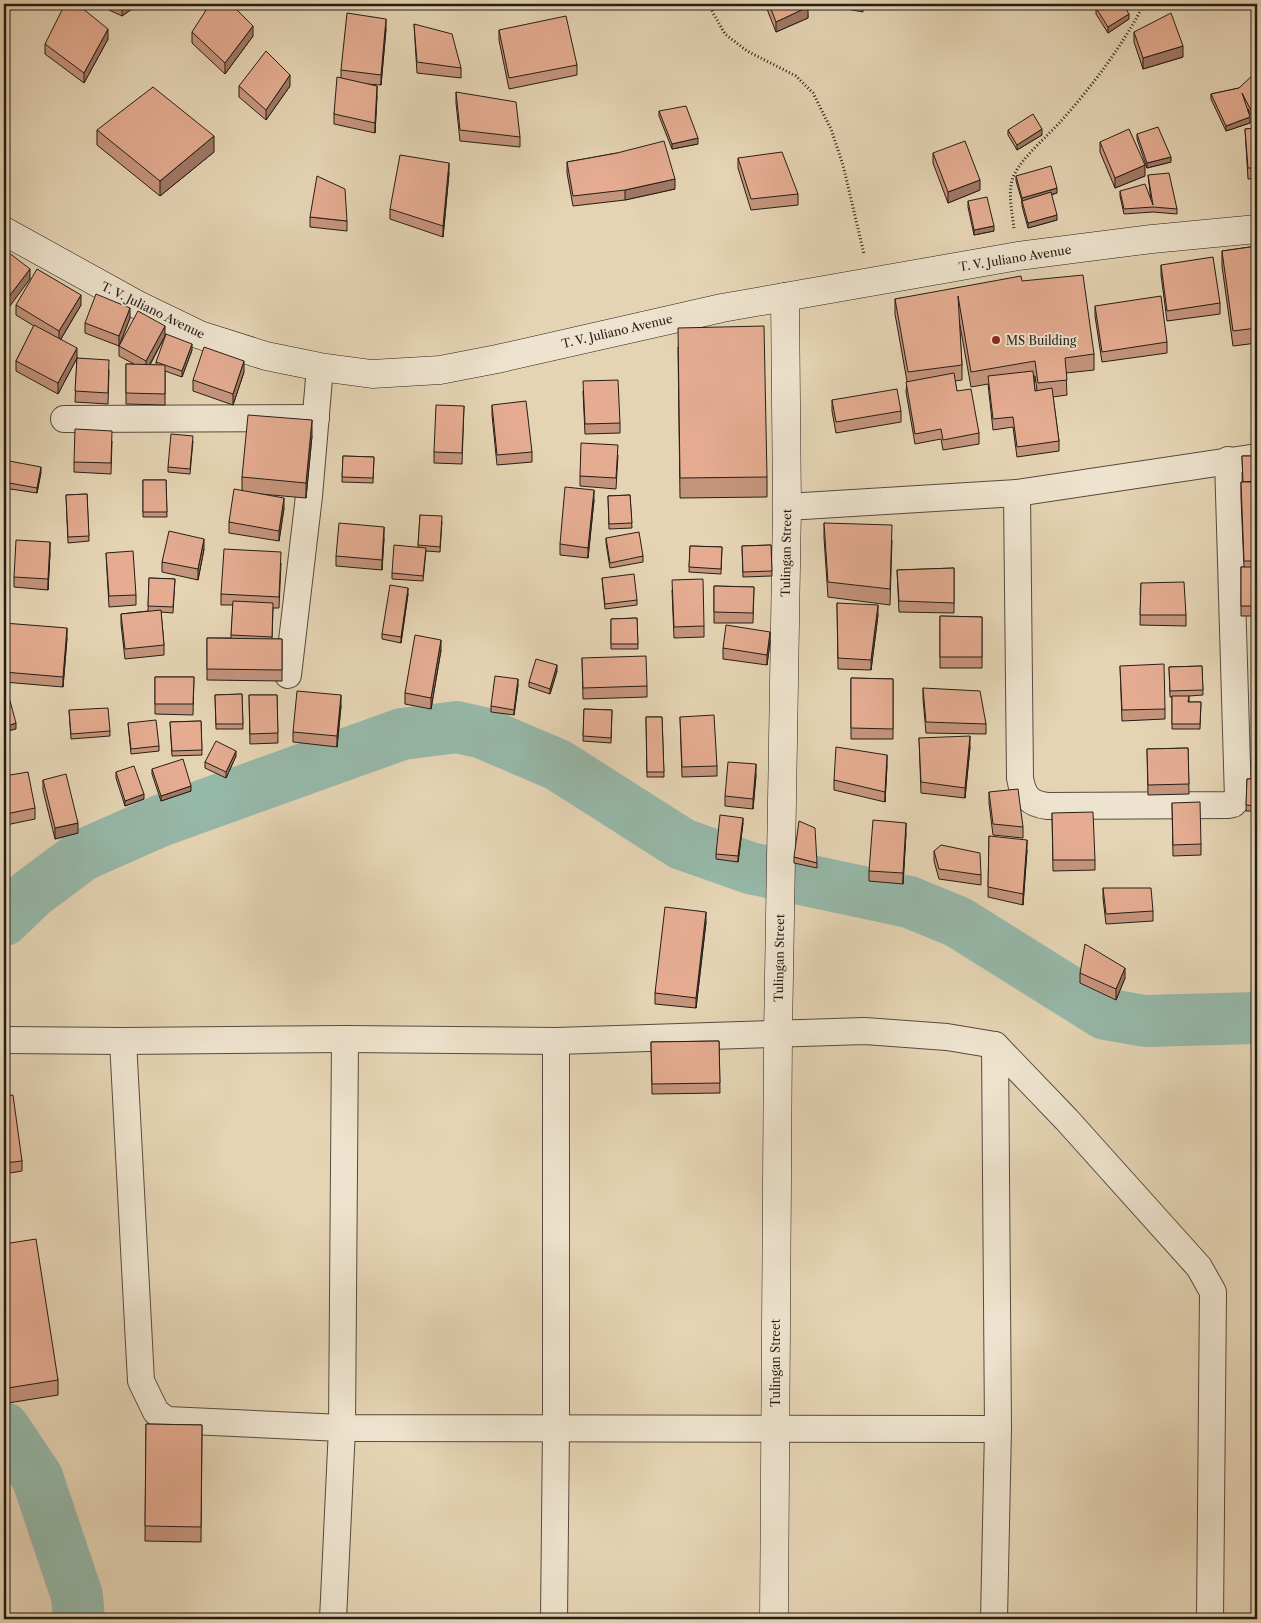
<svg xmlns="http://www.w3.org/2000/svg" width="1261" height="1623" font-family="'Libre Caslon Text',serif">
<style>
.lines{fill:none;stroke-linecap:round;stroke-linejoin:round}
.river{stroke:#96b8a9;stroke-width:52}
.street-casing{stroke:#564b3d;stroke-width:28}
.secondary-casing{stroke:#261d15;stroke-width:29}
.path{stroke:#261d15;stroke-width:3;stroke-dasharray:1 2.5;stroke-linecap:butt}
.street{stroke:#eee3ce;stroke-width:26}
.secondary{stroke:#eee3ce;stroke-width:28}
.wall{fill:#c5947d;stroke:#261d15;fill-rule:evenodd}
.shaded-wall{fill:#a07866;stroke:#261d15}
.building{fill:#e5ac91;stroke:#261d15}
.poi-dot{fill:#8f2418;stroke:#eee3ce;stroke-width:2}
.labels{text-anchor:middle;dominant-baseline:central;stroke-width:4;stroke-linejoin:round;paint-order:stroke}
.street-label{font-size:12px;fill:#261d15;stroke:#eee3ce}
.poi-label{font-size:12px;fill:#261d15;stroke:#eee3ce;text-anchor:start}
</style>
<rect width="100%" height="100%" fill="#e5d4b4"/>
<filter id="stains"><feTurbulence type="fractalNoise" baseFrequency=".004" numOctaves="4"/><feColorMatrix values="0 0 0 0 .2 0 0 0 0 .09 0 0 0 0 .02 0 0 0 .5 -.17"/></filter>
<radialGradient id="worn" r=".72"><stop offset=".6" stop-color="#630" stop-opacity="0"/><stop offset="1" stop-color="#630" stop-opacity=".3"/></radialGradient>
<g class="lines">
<g class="river">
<polyline points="4,920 32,893 83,855 160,821 402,734 457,727 483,733 558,765 682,844 750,868 909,902 958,922 1105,1014 1145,1021 1257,1018"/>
<polyline points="4,1428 37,1477 77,1596 79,1619"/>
</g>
<defs>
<g id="street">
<polyline points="64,419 316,418"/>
<path d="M1017 493 1020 778C1023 796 1029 804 1048 806L1228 805 1233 804 1238 799 1228 460"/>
<polyline points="787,507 1017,493 1257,457"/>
<polyline points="288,675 309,496 320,367"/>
<polyline points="4,1040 123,1041 345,1039 556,1041 865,1031 947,1037 995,1045 1067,1120 1199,1267 1213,1292 1210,1619"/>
<polyline points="123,1041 141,1381 156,1412 167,1420 342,1428 998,1429"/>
<polyline points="333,1619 342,1428 345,1039"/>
<polyline points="554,1619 556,1427 556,1041"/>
<polyline points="994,1619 998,1429 995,1045"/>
</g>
<g id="secondary">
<polyline points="4,231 136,304 200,335 266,356 320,367 372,374 440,370 497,359 722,308 1018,256 1152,239 1257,229"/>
<polyline points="774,1619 778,1035 787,507 785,297"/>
</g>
</defs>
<use href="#street" class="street-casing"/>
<use href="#secondary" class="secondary-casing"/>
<g class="path">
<polyline points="710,4 713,13 725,34 747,51 796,76 813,93 831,129 843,165 864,254"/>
<path d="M1014 228C1012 212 1007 190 1014 175 1023 156 1048 136 1062 120 1093 85 1123 45 1144 4"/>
</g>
<use href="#street" class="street"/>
<use href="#secondary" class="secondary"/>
</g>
<g class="wall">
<polygon points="96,4 139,4 122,16"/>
<polygon points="765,4 807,4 808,18 776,32"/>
<polygon points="821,4 863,4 863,12"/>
<polygon points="1096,8 1129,19 1108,33 1096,14"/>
<polygon points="414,24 461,68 461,78 417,73"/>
<polygon points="386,29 381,85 366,84 377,96 375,133 334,124 334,114 341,78 341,70"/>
<polygon points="499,30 577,65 577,75 509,89 499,40"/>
<polygon points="192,32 253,36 225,74 192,43"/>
<polygon points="1134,32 1183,57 1143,69 1134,42"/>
<polygon points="108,39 84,83 45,54 45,44"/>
<polygon points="1257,62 1257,75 1256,73 1256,63"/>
<polygon points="1257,76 1257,116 1253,119 1248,109 1250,123 1226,131 1211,99 1211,94 1239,88"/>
<polygon points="239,86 290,86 266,120 239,97"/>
<polygon points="456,92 520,137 520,147 460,141 456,103"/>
<polygon points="659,111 698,144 672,149 659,116"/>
<polygon points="1257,128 1257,178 1248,179 1245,129"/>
<polygon points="97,130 214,152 160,196 97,145"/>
<polygon points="1008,130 1042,135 1017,150 1008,135"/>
<polygon points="1137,134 1171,162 1147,168 1137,139"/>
<polygon points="1100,142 1145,176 1115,188 1100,152"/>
<polygon points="617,153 675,189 625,200 573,206 567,173 567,162"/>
<polygon points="933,153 980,190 948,203 933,163"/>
<polygon points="738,158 798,194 798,205 751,210 738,168"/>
<polygon points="449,173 443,237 390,219 390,209"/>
<polygon points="1148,175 1177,209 1177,214 1153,212 1124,214 1120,196 1120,191 1151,201"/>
<polygon points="1016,176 1057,193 1051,195 1057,220 1028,228 1022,206 1022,201 1016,181"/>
<polygon points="968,201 994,231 974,235 968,207"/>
<polygon points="310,217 347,221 347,231 310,227"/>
<polygon points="1257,246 1257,343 1233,346 1222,266 1222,251"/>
<polygon points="1161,265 1220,303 1220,314 1167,321 1161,275"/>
<path d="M1022 281 1094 354V370L1066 373 1067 395 1053 397 1059 441V451L1017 457 1013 427 993 430 988 384 971 387 959 320 962 365V380L955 381 957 391 979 433V444L943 450 941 439 915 444 906 392 907 381 895 314V299ZM1034 376H1035L1037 390 1035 391Z"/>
<polygon points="16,305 81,305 61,339 77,358 109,370 108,404 75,402 77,358 58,394 16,371 16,361 34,326 16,315"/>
<polygon points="1095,306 1167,342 1167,353 1102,362 1095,316"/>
<polygon points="130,318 119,346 85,333 85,323"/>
<polygon points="165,336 150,365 156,365 156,362 192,350 182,377 165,371 165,405 126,404 126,364 134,364 119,356 119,346"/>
<polygon points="678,347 767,477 767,497 680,498"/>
<polygon points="244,372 233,405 193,391 193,380"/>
<polygon points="583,391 620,423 620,433 585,434"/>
<polygon points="832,400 901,411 901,422 836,433 832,411"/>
<polygon points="492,405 532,452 532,462 497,465 492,415"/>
<polygon points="464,406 462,464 434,463 434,452"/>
<polygon points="312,436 306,498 260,494 284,508 279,541 229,533 229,522 242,491 242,477"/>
<polygon points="112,441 111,474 74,472 74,462"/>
<polygon points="193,441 190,474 168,472 168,467"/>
<polygon points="618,455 616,489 580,486 580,476"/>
<polygon points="343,456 374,457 373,483 342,482"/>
<polygon points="1242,456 1257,456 1257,683 1253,683 1253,616 1241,616 1241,567 1244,567 1241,498 1241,482 1243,482"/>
<polygon points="4,460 41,472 37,493 4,488"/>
<polygon points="143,480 166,480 167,517 143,517"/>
<polygon points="87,494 89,541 68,543 66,495"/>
<polygon points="630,495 632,528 609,529 608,496"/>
<polygon points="594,500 588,558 560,555 560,544"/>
<polygon points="420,515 442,521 440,552 426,551 423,581 392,579 392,573 418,547"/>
<polygon points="824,523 892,540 890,605 828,597 824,538"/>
<polygon points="384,538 382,570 336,566 336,556"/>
<polygon points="606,538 643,556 643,562 610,568 606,543"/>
<polygon points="771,545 772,576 743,577 742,546"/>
<polygon points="690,546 722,547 721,574 689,572"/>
<polygon points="204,549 198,580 162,572 162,562"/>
<polygon points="50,553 48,590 14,587 14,577"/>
<polygon points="106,553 136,595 136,605 109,607"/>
<polygon points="281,563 279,608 273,608 272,639 282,639 282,681 207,680 207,638 231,638 233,605 221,605 221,594"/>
<polygon points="954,568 954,613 899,612 897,570"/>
<polygon points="149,578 175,579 173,613 161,612 164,645 164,655 125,659 121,624 121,614 148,611"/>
<polygon points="602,578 637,600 637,605 605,609"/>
<polygon points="1141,583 1186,615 1186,626 1140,625"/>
<polygon points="714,586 754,587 753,623 714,623"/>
<polygon points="672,590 704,626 704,637 674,638"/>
<polygon points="408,594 401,643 382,639 382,634"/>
<polygon points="837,603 878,615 871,670 838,669"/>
<polygon points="940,616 982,617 982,668 940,668"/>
<polygon points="637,618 638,649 611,649 611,619"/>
<polygon points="4,623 67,638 63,687 4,682"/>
<polygon points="770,642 767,665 723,659 723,648"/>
<polygon points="441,650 431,709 405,704 405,693"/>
<polygon points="582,658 647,686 647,697 583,699"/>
<polygon points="1120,666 1165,709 1165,719 1122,721"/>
<polygon points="1202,666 1203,695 1189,696 1189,702 1201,702 1200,729 1172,729 1172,697 1170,697 1169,667"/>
<polygon points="557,671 550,694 529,687 529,682"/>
<polygon points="155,677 194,677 193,715 155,714"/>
<polygon points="851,678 893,679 893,739 851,739"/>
<polygon points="518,685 514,715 491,712 491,706"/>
<polygon points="923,688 986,724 986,734 926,733 923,699"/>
<polygon points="242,694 243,729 216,729 215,695"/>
<polygon points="249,695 277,695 278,743 250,744"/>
<polygon points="341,706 337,747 293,742 293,732"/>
<polygon points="584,709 612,710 611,743 583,741"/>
<polygon points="69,710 110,731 110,736 71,739"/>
<polygon points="646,717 662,717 664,777 647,777"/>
<polygon points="680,717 717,766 717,776 682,777"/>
<polygon points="201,721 202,755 172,756 170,722"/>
<polygon points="128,723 159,746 159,751 131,754"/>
<polygon points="919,738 970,747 965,798 921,793"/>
<polygon points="1188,748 1189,794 1148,795 1147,749"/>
<polygon points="236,756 226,778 205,768 205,762"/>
<polygon points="887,765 885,802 834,790 834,780"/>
<polygon points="152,769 191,791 161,801 152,774"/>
<polygon points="116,772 144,799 125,806 116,778"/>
<polygon points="756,775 753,809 725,806 725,796"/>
<polygon points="4,776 35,808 35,819 6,825 4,814"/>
<polygon points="1247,779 1257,779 1257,811 1246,811"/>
<polygon points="43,780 78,833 55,839 43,790"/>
<polygon points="989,792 1023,827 1023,838 993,835 989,803"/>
<polygon points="1172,803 1201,844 1201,855 1173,856"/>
<polygon points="1052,813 1095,860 1095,870 1053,871"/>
<polygon points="743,823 738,862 716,859 716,854"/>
<polygon points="906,833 903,884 869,881 869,871"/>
<polygon points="989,836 1027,850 1023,905 988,897"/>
<polygon points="934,851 981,875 981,885 939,879 934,861"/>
<polygon points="794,857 817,863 817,868 794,863"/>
<polygon points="1103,888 1153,911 1153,921 1106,924 1103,898"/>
<polygon points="706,922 696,1008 655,1004 655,993"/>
<polygon points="1080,973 1125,978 1116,1000 1080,983"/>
<polygon points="719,1041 720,1093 652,1094 651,1042"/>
<polygon points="4,1096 22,1161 22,1171 4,1174"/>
<polygon points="4,1244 58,1380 58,1395 8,1403 4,1379"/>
<polygon points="146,1424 202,1425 201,1542 145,1541"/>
</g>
<g class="shaded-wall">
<polygon points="125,4 139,4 122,16 122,6"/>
<polygon points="808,7 808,18 776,32 776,22"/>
<polygon points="1129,14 1129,19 1108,33 1108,27"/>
<polygon points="386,19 386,29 381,85 381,75"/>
<polygon points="253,26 253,36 225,74 225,63"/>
<polygon points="108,29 108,39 84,83 84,73"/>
<polygon points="1183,46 1183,57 1143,69 1143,58"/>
<polygon points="290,75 290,86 266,120 266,110"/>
<polygon points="377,86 377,96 375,133 375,123"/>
<polygon points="1257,111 1257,116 1253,119 1253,114"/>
<polygon points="1250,117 1250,123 1226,131 1226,126"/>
<polygon points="1042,129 1042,135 1017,150 1017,145"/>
<polygon points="214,136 214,152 160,196 160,181"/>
<polygon points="698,138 698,144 672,149 672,144"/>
<polygon points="1171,157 1171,162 1147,168 1147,163"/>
<polygon points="449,163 449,173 443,237 443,226"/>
<polygon points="1145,165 1145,176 1115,188 1115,178"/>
<polygon points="675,179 675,189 625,200 625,190"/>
<polygon points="980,180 980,190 948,203 948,192"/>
<polygon points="1057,188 1057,193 1022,203 1022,198"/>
<polygon points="1057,215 1057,220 1028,228 1028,223"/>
<polygon points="994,226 994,231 974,235 974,230"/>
<polygon points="30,269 30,279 4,314 4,303"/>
<polygon points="81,295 81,305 59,342 59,331"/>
<polygon points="130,308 130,318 119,346 119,336"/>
<polygon points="165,326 165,336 146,371 146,361"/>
<polygon points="192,344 192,350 182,377 182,371"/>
<polygon points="77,348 77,358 58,394 58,383"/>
<polygon points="244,361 244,372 233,405 233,394"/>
<polygon points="312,420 312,436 306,498 306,483"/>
<polygon points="41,467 41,472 37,493 37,488"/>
<polygon points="594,490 594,500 588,558 588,548"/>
<polygon points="284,498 284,508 279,541 279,531"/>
<polygon points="384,527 384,538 382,570 382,560"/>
<polygon points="204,539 204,549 198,580 198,569"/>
<polygon points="50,542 50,553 48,590 48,579"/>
<polygon points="408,588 408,594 401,643 401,637"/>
<polygon points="878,605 878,615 871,670 871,660"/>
<polygon points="67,628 67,638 63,687 63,677"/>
<polygon points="770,632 770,642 767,665 767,655"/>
<polygon points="441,640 441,650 431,709 431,698"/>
<polygon points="557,665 557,671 550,694 550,689"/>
<polygon points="518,679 518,685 514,715 514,710"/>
<polygon points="341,695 341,706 337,747 337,736"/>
<polygon points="16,723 16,729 4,732 4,727"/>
<polygon points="970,736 970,747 965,798 965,788"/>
<polygon points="236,751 236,756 226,778 226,772"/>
<polygon points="887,755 887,765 885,802 885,792"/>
<polygon points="756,764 756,775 753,809 753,799"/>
<polygon points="191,786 191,791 161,801 161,796"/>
<polygon points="144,794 144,799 125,806 125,801"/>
<polygon points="743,818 743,823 738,862 738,856"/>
<polygon points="78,823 78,833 55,839 55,828"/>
<polygon points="906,823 906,833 903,884 903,873"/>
<polygon points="1027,840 1027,850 1023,905 1023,894"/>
<polygon points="706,912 706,922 696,1008 696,998"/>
<polygon points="1125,968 1125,978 1116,1000 1116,989"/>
</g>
<g class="building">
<polygon points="65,4 77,4 108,29 84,73 45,44"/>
<polygon points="210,4 231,4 253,26 225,63 192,32"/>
<polygon points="769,4 807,4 808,7 776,22"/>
<polygon points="1102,4 1123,4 1129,14 1108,27 1096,8"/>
<polygon points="347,13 386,19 381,75 341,70"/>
<polygon points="1171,13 1183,46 1143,58 1134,32"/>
<polygon points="566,16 577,65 509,78 499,30"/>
<polygon points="414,24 452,34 461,68 417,62"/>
<polygon points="266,51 290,75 266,110 239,86"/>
<polygon points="1255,73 1257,76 1257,111 1253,114 1242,93 1250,117 1226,126 1211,94 1239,88"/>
<polygon points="337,77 377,86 375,123 334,114"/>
<polygon points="153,87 214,136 160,181 97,130"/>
<polygon points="456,92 516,102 520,137 460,130"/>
<polygon points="686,106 698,138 672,144 659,111"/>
<polygon points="1033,114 1042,129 1017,145 1008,130"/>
<polygon points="1158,127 1171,157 1147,163 1137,134"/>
<polygon points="1257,128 1257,168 1248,168 1245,129"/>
<polygon points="1129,129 1145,165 1115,178 1100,142"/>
<polygon points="664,141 675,179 625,190 573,196 567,162 617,153"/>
<polygon points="965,141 980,180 948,192 933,153"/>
<polygon points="782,152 798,194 751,199 738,158"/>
<polygon points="400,155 449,163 443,226 390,209"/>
<polygon points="1051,166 1057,188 1022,198 1016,176"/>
<polygon points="1169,173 1177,209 1153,207 1124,209 1120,191 1145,184 1153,205 1148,175"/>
<polygon points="317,176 345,189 347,221 310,217"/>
<polygon points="1051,192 1057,215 1028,223 1022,201"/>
<polygon points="987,197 994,226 974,230 968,201"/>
<polygon points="1257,246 1257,328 1233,331 1222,251"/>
<polygon points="4,249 30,269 4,303"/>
<polygon points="1213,257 1220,303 1167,311 1161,265"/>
<polygon points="37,269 81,295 59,331 16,305"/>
<polygon points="1083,275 1094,354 1065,358 1067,380 1038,383 1035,361 971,372 958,296 962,365 908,372 895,299 1021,276 1022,281"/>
<polygon points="96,294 130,308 119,336 85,323"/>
<polygon points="1161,296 1167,342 1102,352 1095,306"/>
<polygon points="138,311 165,326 146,361 119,346"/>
<polygon points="34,325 77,348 58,383 16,361"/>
<polygon points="764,326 767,477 680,478 678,328"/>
<polygon points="166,334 192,344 182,371 156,362"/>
<polygon points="204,347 244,361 233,394 193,380"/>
<polygon points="77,358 109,360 108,393 75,391"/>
<polygon points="126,364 165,365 165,394 126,393"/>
<polygon points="1033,371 1035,391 1052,388 1059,441 1017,447 1013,417 993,419 988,376"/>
<polygon points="954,373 957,391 971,389 979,433 943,440 941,429 915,434 906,382"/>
<polygon points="618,380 620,423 585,424 583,381"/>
<polygon points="897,389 901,411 836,422 832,400"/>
<polygon points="526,401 532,452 497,455 492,405"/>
<polygon points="436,405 464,406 462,453 434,452"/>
<polygon points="248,415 312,420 306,483 242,477"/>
<polygon points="75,429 112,431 111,463 74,462"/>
<polygon points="171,434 193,436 190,469 168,467"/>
<polygon points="581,443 618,445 616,478 580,476"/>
<polygon points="343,456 374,457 373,478 342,477"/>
<polygon points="1242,456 1257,456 1257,481 1243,482"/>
<polygon points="4,460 41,467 37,488 4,482"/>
<polygon points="143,480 166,480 167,512 143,512"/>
<polygon points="1241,482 1257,482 1257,561 1244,561"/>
<polygon points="565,487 594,490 588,548 560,544"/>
<polygon points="234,489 284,498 279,531 229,522"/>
<polygon points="87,494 89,536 68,537 66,495"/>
<polygon points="630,495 632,523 609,524 608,496"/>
<polygon points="420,515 442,516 440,547 418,545"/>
<polygon points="339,523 384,527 382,560 336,556"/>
<polygon points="824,523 892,525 890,589 828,582"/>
<polygon points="169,531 204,539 198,569 162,562"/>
<polygon points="639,532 643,556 610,563 606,538"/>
<polygon points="16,540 50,542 48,579 14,577"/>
<polygon points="394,545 426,548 423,576 392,573"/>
<polygon points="771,545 772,571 743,572 742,546"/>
<polygon points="690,546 722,547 721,569 689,567"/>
<polygon points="224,549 281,552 279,597 221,594"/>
<polygon points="133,551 136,595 109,596 106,553"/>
<rect x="1241" y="567" width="16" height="39"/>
<polygon points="954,568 954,603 899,601 897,570"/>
<polygon points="634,574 637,600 605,604 602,578"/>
<polygon points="149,578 175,579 173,607 148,606"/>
<polygon points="703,579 704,626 674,627 672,580"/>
<polygon points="1184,582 1186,615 1140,615 1141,583"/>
<polygon points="390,585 408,588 401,637 382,634"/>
<polygon points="714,586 754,587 753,613 714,612"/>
<polygon points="233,601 273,603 272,637 231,635"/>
<polygon points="837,603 878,605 871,660 838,658"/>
<rect x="1253" y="607" width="4" height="61"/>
<polygon points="161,610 164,645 125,649 121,614"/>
<polygon points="940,616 982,617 982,657 940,657"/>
<polygon points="637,618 638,644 611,644 611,619"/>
<polygon points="4,623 67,628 63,677 4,672"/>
<polygon points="726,625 770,632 767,655 723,648"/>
<polygon points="415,635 441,640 431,698 405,693"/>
<polygon points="207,638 282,639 282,670 207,669"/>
<polygon points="646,656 647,686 583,688 582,658"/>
<polygon points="536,659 557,665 550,689 529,682"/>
<polygon points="1164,664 1165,709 1122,710 1120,666"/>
<polygon points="1202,666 1203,690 1170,691 1169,667"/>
<polygon points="495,676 518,679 514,710 491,706"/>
<polygon points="155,677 194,677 193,704 155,704"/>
<polygon points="851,678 893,679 893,729 851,728"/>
<polygon points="923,688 980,691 986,724 926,722"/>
<polygon points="7,690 16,723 4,727 4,691"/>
<polygon points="297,691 341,695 337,736 293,732"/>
<polygon points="242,694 243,724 216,724 215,695"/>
<polygon points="249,695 277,695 278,733 250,734"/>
<polygon points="1172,696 1189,696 1188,702 1201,702 1200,724 1172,724"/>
<polygon points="108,708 110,731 71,734 69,710"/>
<polygon points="584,709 612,710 611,738 583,736"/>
<polygon points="714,715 717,766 682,767 680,717"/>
<polygon points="646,717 662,717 664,772 647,772"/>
<polygon points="156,720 159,746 131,749 128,723"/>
<polygon points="201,721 202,750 172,751 170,722"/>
<polygon points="970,736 965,788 921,782 919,738"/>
<polygon points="216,741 236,751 226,772 205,762"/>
<polygon points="836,747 887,755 885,792 834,780"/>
<polygon points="1188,748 1189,784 1148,785 1147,749"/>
<polygon points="183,759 191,786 161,796 152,769"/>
<polygon points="728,762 756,764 753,799 725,796"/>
<polygon points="134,766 144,794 125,801 116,772"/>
<polygon points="28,772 35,808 6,814 4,804 4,776"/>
<polygon points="66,774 78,823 55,828 43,780"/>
<polygon points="1247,779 1257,779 1257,806 1246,805"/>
<polygon points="1018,789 1023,827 993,824 989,792"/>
<polygon points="1200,802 1201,844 1173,845 1172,803"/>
<polygon points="1093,812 1095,860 1053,860 1052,813"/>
<polygon points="720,815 743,818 738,856 716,854"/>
<polygon points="873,820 906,823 903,873 869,871"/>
<polygon points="799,821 815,828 817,863 794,857"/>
<polygon points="989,836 1027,840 1023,894 988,887"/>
<polygon points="941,845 980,853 981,875 939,869 934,851"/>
<polygon points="1103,888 1151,888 1153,911 1106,914"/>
<polygon points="665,907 706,912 696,998 655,993"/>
<polygon points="1085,944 1125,968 1116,989 1080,973"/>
<polygon points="719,1041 720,1083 652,1084 651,1042"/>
<polygon points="13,1095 22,1161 4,1163 4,1096"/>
<polygon points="36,1239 58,1380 8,1388 4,1364 4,1244"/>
<polygon points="146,1424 202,1425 201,1527 145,1526"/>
</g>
<circle class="poi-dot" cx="996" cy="340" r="5"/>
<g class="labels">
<g class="street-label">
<text transform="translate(1015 258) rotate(-9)">T. V. Juliano Avenue</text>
<text transform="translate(153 310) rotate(26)">T. V. Juliano Avenue</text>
<text transform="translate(617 331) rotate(-13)">T. V. Juliano Avenue</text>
<text transform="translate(786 553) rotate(-89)">Tulingan Street</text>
<text transform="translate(779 958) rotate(-89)">Tulingan Street</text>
<text transform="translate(775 1363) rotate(-90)">Tulingan Street</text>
</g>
<g class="poi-label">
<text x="1006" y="340">MS Building</text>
</g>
</g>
<rect width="1261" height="1623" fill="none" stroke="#e5d4b4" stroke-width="20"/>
<rect x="5" y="5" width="1251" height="1613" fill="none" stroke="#261d15" stroke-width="2.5"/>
<rect x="10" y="10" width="1241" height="1603" fill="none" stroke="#261d15"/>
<rect width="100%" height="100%" filter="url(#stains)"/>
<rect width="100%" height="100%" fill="url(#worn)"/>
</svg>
